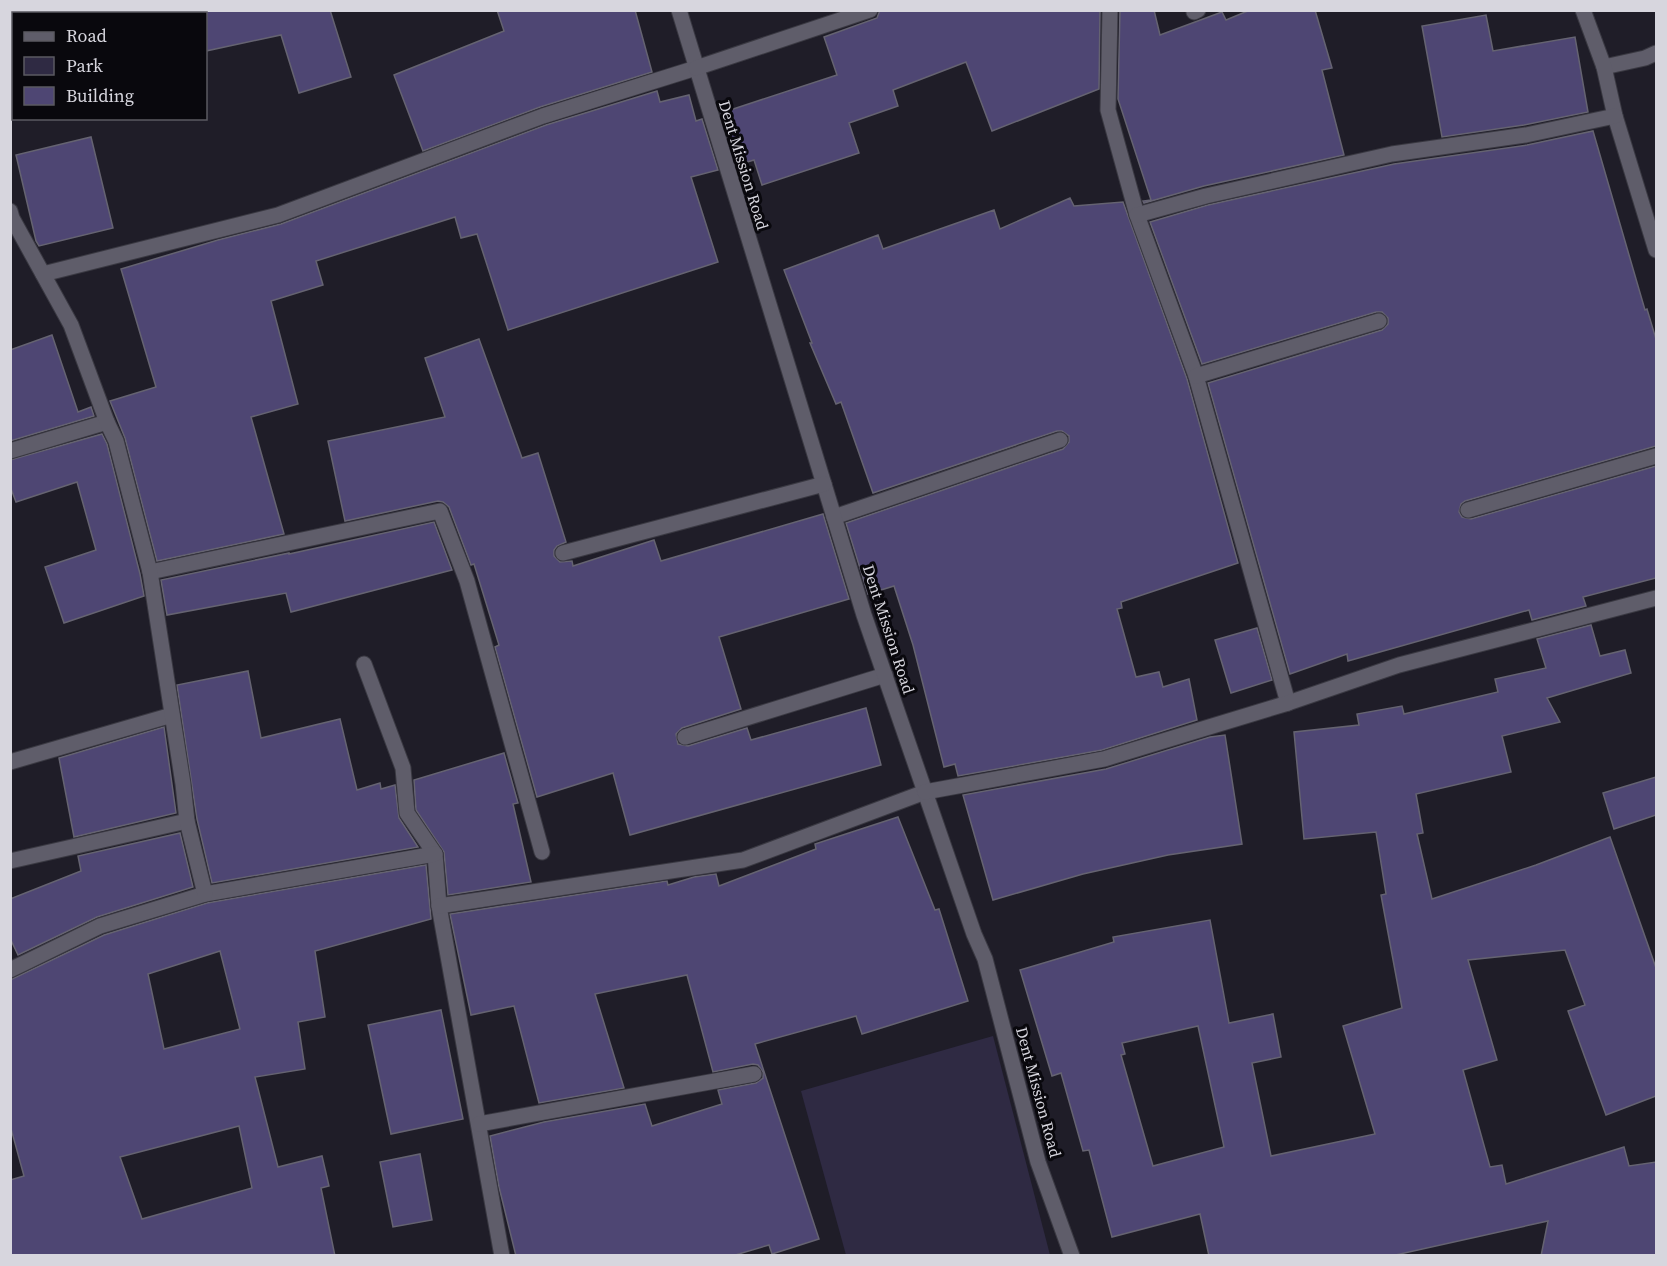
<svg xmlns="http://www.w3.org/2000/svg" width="1667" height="1266" font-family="'Source Serif 4',serif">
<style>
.green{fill:#2f2a43}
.building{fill:#4e4673;stroke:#656371;stroke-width:1.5;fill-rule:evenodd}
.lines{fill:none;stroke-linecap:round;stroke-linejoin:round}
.lane-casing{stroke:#3a3942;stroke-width:17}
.street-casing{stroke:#3a3942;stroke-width:17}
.lane{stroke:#5f5d6a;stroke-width:15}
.street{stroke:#5f5d6a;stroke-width:15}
.labels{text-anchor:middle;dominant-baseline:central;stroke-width:6;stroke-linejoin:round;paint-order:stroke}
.street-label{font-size:16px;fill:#d7d6de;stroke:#09080d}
</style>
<rect width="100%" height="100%" fill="#1f1d28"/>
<polygon class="green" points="993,1036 1050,1255 846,1255 801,1091"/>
<g class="building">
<polygon points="206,10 330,10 351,77 299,93 281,35 206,51"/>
<polygon points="497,10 635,10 652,72 540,107 423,151 394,75 504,31"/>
<polygon points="880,10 1100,10 1099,89 992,131 966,62 893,90 898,106 849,123 859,153 762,185 754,160 737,165 721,113 837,75 824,37 877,18"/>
<polygon points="1120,10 1154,10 1160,35 1222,12 1226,20 1250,10 1315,10 1332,68 1322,70 1344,155 1204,186 1144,203 1143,201 1151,200 1118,99"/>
<polygon points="1486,15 1493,51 1575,37 1588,112 1524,125 1442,137 1422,26"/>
<polygon points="657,91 660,102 689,95 696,121 702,119 718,170 691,177 718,262 508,330 477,234 461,238 455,217 316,261 323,285 271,301 298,404 251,417 284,534 157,561 125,438 110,401 156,387 121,269 218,240 281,224 546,125"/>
<polygon points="1593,131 1645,310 1647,309 1656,339 1656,446 1465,501 1461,504 1459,512 1462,517 1471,519 1656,466 1656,578 1583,597 1586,606 1532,620 1529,610 1348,661 1347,654 1290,674 1208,383 1382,330 1388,324 1388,318 1382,312 1376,312 1202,364 1150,222 1208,205 1394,164 1527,145"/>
<polygon points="91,137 113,228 39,246 36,241 16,155"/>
<polygon points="1070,198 1074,206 1123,202 1187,379 1238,563 1121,602 1122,608 1117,609 1136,677 1159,672 1163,687 1189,679 1197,720 1102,750 958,776 955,764 944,767 913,645 894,586 868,594 846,523 1063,449 1069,442 1069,436 1062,431 1057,431 873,493 841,402 836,404 810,343 812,343 784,270 878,235 883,249 994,210 1000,229"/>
<polygon points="52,335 78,412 91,407 94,416 10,441 10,350"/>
<polygon points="479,339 522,458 538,453 566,542 557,546 554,550 554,556 560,562 572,561 573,566 654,540 661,561 823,514 849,599 719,637 741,709 682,728 676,734 678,744 688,746 747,728 751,740 866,708 881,765 630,835 613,773 537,797 495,647 499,645 474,564 471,565 449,507 443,502 438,501 345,521 328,441 445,417 425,358"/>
<polygon points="102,434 107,444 140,574 144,596 64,623 45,567 96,550 77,482 16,502 10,486 10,460"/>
<polygon points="434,522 452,570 291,612 286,593 167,615 161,580 289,553 289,554"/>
<path d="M1591 625 1600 656 1625 650 1631 673 1547 698 1560 722 1502 736 1511 772 1416 794 1423 833 1417 834 1432 899 1536 865 1610 837 1656 968V1096L1606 1115 1568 1011 1585 1005 1565 950 1468 960 1497 1060 1463 1070 1490 1167 1502 1165 1506 1184 1624 1147 1629 1166 1656 1162V1256H1541L1548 1221 1391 1256H1209L1200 1214 1112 1237 1089 1150 1083 1151 1061 1073 1052 1076 1020 970 1114 942 1113 937 1210 920 1229 1023 1273 1014 1281 1057 1252 1063 1271 1156 1375 1134 1343 1026 1402 1008 1381 895 1386 894 1376 832 1304 839 1294 732 1359 725 1357 714 1402 706 1404 714 1498 692 1495 679 1546 668 1537 639ZM1198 1026 1224 1147 1153 1166 1121 1055 1125 1054 1122 1043Z"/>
<polygon points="1257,628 1272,680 1231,693 1215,640"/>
<polygon points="248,671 261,738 340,719 357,790 380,783 381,789 395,785 399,818 418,847 212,883 197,819 177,685"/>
<polygon points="164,727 176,813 74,837 59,758"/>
<polygon points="1225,735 1242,844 1168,855 1083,874 993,900 963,795 1106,769 1210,737"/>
<polygon points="504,753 518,803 513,804 531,882 448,895 444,852 416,810 414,780"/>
<polygon points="1656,777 1656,815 1614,829 1603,793"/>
<polygon points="898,817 935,910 939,909 968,1001 862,1034 856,1016 755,1044 819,1239 772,1254 769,1245 732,1256 516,1256 499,1187 490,1136 544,1122 645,1104 652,1126 722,1104 718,1090 756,1083 763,1078 763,1072 758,1065 753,1064 713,1072 687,975 595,994 624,1088 539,1103 514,1006 471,1015 450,914 667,881 668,885 694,877 716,874 719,886 816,849 815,844"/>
<polygon points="180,833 193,887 97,917 18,955 10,938 10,899 81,871 78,856"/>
<path d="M426 865 431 919 315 951 325 1017 298 1022 305 1069 255 1077 278 1167 322 1156 329 1186 321 1188 335 1256H10V1180L24 1176 10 1125V980L104 935 207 903ZM220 951 240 1029 164 1049 148 974ZM239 1126 252 1188 142 1219 120 1157Z"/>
<polygon points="441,1010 463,1119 391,1134 368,1025"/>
<polygon points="420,1154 432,1220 393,1227 380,1162"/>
</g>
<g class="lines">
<defs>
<g id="lane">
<polyline points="1110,10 1108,110 1137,215 1196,376 1288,703"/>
<polyline points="1194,12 1198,10"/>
<polyline points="1604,67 1645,58 1656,53"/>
<polyline points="43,274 278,215 543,116 696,68"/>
<polyline points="10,451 107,422"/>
<polyline points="834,517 1060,440"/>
<polyline points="150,572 440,511 467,581 542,852"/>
<polyline points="364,664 403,768 407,813 435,854 439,906 502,1256"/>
<polyline points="685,737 885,675"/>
<polyline points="10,762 172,715"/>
<polyline points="10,861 187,821"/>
<polyline points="439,906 743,860 925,792"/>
<polyline points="10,970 100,926 205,894 435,854"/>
<polyline points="479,1124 754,1074"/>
</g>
<g id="street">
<polyline points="679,10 864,615 974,934 985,959 1038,1162 1072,1256"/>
<polyline points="1583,10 1604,67 1615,116 1656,250"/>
<polyline points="696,68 870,10"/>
<polyline points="10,211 12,218 71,325 107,422 116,441 150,572 183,784 187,821 205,894"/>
<polyline points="1137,215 1206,196 1392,154 1526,135 1615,116"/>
<polyline points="1196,376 1379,321"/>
<polyline points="1468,510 1656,456"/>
<polyline points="563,553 824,484"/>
<polyline points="925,792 1104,759 1288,703 1399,665 1656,598"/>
</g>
</defs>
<use href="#lane" class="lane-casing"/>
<use href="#street" class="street-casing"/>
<use href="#lane" class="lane"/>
<use href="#street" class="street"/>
</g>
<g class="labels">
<g class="street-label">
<text transform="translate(744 165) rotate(73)">Dent Mission Road</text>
<text transform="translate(889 629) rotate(72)">Dent Mission Road</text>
<text transform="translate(1039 1092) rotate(75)">Dent Mission Road</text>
</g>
</g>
<rect width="1667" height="1266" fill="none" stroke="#d7d6de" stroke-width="24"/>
<rect x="12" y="12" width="195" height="108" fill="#09080d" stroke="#5b5a61" stroke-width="1.5"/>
<rect x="24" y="32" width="30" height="9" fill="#5f5d6a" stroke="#5b5a61" stroke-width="1.5"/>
<text x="66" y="42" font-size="18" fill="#d7d6de">Road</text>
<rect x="24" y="57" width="30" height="18" fill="#2f2a43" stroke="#5b5a61" stroke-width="1.5"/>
<text x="66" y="72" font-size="18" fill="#d7d6de">Park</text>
<rect x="24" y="87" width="30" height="18" fill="#4e4673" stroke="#5b5a61" stroke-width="1.5"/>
<text x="66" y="102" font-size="18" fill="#d7d6de">Building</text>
</svg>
